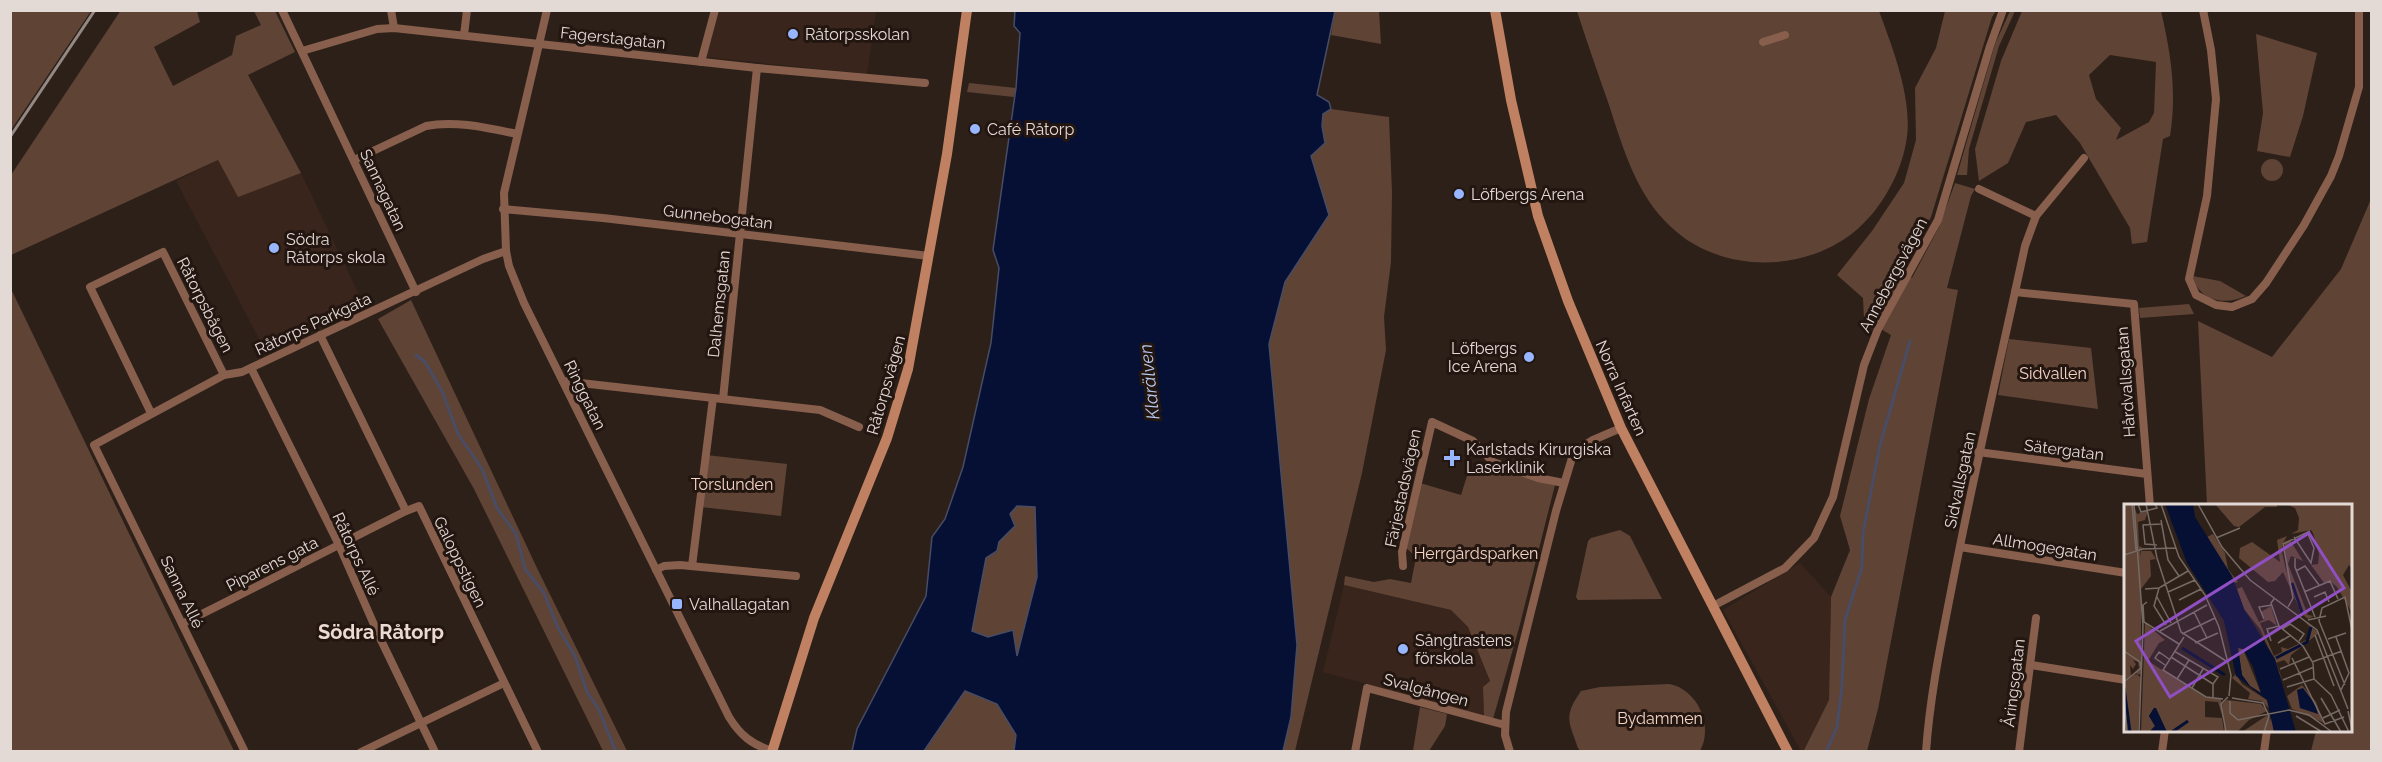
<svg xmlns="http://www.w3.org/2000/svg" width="2382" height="762" font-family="Raleway,sans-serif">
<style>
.built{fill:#39251c}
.green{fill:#5f4335;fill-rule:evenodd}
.water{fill:#061034;stroke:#484c64;stroke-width:1.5;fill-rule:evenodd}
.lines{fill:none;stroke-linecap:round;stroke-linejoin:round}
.stream{stroke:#484c64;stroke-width:3}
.street{stroke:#875f4c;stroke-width:8}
.secondary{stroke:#c08162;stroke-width:10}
.rail{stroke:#938883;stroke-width:3}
.poi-dot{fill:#97b6fd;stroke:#231610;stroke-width:2}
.labels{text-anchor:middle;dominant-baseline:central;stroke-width:6;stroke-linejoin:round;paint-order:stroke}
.poi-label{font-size:16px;fill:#e3d9d5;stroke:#231610;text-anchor:start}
.street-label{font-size:16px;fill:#e3d9d5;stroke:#231610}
.park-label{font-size:16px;fill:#f4d4c5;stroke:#231610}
.water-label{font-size:18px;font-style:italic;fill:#b8cbf4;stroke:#231610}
.quarter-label{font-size:20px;font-weight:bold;fill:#ecd9d1;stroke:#231610}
.inset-river{fill:none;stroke:#061034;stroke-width:3}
.inset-road{fill:none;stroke:#766a64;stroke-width:1.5}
.view{fill:#904fc3;fill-opacity:0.15;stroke:#904fc3;stroke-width:3}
.inset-edge{fill:none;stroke:#e3d9d5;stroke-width:3}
</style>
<rect width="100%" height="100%" fill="#2d2019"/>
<g class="built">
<polygon points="719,11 876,11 867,74 706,57"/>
<polygon points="218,160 238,196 301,173 361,299 264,348 176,181"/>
<polygon points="1800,563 1831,597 1829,700 1803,751 1801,751 1723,610"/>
<polygon points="1344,585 1451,610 1468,627 1490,682 1483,687 1484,716 1323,672"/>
</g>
<g class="green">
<polygon points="121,10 197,11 200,22 154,47 173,86 232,55 236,36 261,25 254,11 275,11 295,52 248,75 301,173 238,197 218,160 11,255 11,175"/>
<polygon points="10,11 91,11 11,130 10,130"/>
<polygon points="1335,11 1379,11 1381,44 1331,35"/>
<path d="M1577 11H1879C1893 49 1914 102 1906 143 1900 176 1880 211 1854 232 1802 274 1718 273 1670 226 1636 194 1623 148 1609 105 1598 74 1587 42 1577 11Z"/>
<polygon points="1945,11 1996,11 1992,17 1931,217 1903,268 1912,278 1939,227 1955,183 1975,189 1971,196 1947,288 1958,290 1878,709 1867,751 1803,752 1829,700 1831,597 1850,550 1840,516 1869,399 1891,335 1864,319 1863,298 1837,275 1872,231 1904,183 1916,140 1915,88 1936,48"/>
<polygon points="2010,11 2015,11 1999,46 1969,149 1967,175 1957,175 1995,44"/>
<path d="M2022 11H2161C2171 54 2177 92 2170 136L2163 139 2147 242 2132 244 2130 228 2080 143 2056 115 2026 122 2008 163 1979 181 1975 149 2001 61ZM2110 55 2156 62 2154 113 2149 122 2116 140 2121 128 2096 99 2089 75Z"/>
<polygon points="2256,34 2317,53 2303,116 2290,157 2257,151 2263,113"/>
<polygon points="969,83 1016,88 1014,97 967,92"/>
<polygon points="1331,109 1389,117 1392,192 1391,262 1384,317 1386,350 1362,473 1295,751 1283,751 1291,717 1297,645 1269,344 1285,282 1329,215 1311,156 1325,143 1322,126 1323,114"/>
<circle cx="2272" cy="170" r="11"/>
<polygon points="2371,199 2371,751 2311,751 2316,731 2350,730 2350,506 2207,505 2198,321 2272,357 2341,269"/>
<path d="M2192 276 2220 281 2246 296C2225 306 2199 301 2192 276Z"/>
<polygon points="11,289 234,751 11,751"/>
<polygon points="411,300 537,568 627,751 603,751 474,489 378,319"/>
<polygon points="2189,304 2194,314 2140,318 2139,308"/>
<polygon points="2009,339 2091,348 2098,409 1998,395"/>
<polygon points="706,455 787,464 781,516 701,507"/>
<polygon points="1495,468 1555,485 1519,628 1493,719 1484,716 1483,687 1490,681 1468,627 1451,610 1344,585 1345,576 1374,582 1390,579 1411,583 1416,557 1405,547 1420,483 1461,495 1467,476"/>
<polygon points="1017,506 1035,507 1037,577 1016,658 988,637 972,631 986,558 997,552 999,542 1015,526 1010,514"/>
<polygon points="1620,530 1630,536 1662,599 1578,600 1576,597 1588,541 1591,538"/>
<path d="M1669 684C1698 689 1714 727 1700 751L1581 752 1578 748C1569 721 1563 717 1581 691L1600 687Z"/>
<polygon points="965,691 997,704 1016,735 1014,751 924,752"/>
<polygon points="1420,707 1447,714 1445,726 1429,751 1413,751"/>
</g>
<path class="water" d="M1015 11H1335L1317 95 1329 102 1331 109 1323 114 1322 126 1325 143 1311 156 1329 215 1285 282 1269 344 1297 645 1291 717 1283 751H1014L1016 735 997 704 965 691 924 751H852L857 729 926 596 932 537 945 519 963 467 991 343 999 268 993 250 1016 88 1020 33 1014 26ZM1017 506 1035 507 1037 577 1017 656 1013 630 988 637 972 631 986 558 997 551 999 542 1015 526 1010 514Z"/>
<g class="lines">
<g class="stream">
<polyline points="416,355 425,362 442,391 458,434 482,469 497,508 516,534 525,569 544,593 558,628 575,656 587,692 598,708 616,752"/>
<polyline points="1826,752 1837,727 1842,686 1845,620 1862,567 1863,533 1880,445 1910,341"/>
</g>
<g class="street">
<polyline points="282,10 416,292"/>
<polyline points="391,10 394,28"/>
<path d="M547 10 504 193 506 251 509 266 524 303 729 717C740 735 752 745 773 751"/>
<polyline points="2203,10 2211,50 2216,99 2207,196 2189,279 2196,295 2216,305 2232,307 2252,299 2266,283 2304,225 2331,176 2339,156 2359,87 2359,10"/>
<polyline points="464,35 467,10"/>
<polyline points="1763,42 1785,35"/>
<polyline points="302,51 377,29 394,28 757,68 925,83"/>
<polyline points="701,62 715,10"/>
<path d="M354 160 426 126C455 120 488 128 517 134"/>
<polyline points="1979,189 2036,216"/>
<polyline points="503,209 603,218 929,256"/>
<polyline points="2015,292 2134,304 2150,506"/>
<polyline points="320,335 406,511 419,506 538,752"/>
<polyline points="251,368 339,545 379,636 435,752"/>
<polyline points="563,381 820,410 859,427"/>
<polyline points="723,399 757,68"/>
<polyline points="151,413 90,287 163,252 224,375"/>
<polyline points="1978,452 2147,474"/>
<polyline points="1960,547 2126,573"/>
<polyline points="692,566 713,398"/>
<polyline points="1403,566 1402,552 1432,422 1473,441 1493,462 1538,478 1564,483"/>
<polyline points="656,570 664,566 680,565 796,576"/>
<polyline points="1713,606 1785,568 1814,538 1833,497 1864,365 1878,329 1938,220 1990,46 2003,10"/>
<polyline points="182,624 406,511"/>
<polyline points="2031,665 2126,680"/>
<polyline points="245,752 94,445 224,375 242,372 483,259 506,251"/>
<polyline points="361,752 504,683"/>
<polyline points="1355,752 1367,688 1505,725"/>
<polyline points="1510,752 1505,735 1506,712 1556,511 1572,458 1580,448 1593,440 1621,428"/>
<path d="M1926 752C1930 694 1942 638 1953 581 1975 468 2001 358 2025 246L2036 216 2084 158"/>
<polyline points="2019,752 2036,618"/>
<polyline points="2162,752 2165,730"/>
<polyline points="2264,752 2267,730"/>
</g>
<g class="secondary">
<polyline points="1495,10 1511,100 1538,216 1568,301 1621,428 1788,752"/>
<polyline points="772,752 814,618 887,438 908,369 947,154 967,10"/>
</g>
<polyline class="rail" points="10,137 95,10"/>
</g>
<g class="poi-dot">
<circle cx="793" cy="34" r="6"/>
<circle cx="975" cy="129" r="6"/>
<circle cx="1459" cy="194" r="6"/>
<circle cx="274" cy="248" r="6"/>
<circle cx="1529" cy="357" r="6"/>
<path d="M1449 449h6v6h6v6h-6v6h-6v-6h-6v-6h6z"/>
<rect x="671" y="598" width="12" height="12" rx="3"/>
<circle cx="1403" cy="649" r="6"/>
</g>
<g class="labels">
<g class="poi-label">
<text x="805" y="34">Råtorpsskolan</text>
<text x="987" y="129">Café Råtorp</text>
<text x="1471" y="194">Löfbergs Arena</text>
<text x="286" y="239">Södra<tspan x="286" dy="18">Råtorps skola</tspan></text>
<text x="1517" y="348" text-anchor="end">Löfbergs<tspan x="1517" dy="18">Ice Arena</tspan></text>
<text x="1466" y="449">Karlstads Kirurgiska<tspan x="1466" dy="18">Laserklinik</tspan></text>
<text x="689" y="604">Valhallagatan</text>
<text x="1415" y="640">Sångtrastens<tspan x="1415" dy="18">förskola</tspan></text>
</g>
<g class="street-label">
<text transform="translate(613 38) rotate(6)">Fagerstagatan</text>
<text transform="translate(383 190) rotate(65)">Sannagatan</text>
<text transform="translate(718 217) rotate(7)">Gunnebogatan</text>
<text transform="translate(1893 275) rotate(-62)">Annebergsvägen</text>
<text transform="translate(719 304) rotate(-84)">Dalhemsgatan</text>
<text transform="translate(205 305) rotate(63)">Råtorpsbågen</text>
<text transform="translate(313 324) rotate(-25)">Råtorps Parkgata</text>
<text transform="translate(2126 382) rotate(-94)">Hårdvallsgatan</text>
<text transform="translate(886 385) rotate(-74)">Råtorpsvägen</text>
<text transform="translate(1621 388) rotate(66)">Norra Infarten</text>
<text transform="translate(585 395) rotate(64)">Ringgatan</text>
<text transform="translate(2064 450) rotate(7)">Sätergatan</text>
<text transform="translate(1960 480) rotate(-78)">Sidvallsgatan</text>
<text transform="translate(1403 488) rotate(-78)">Färjestadsvägen</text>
<text transform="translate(2045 547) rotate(9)">Allmogegatan</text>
<text transform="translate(356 554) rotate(65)">Råtorps Allé</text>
<text transform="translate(460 562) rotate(64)">Galoppstigen</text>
<text transform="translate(272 564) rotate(-27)">Piparens gata</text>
<text transform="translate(182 592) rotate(64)">Sanna Allé</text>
<text transform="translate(2014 683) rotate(-83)">Åringsgatan</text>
<text transform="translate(1426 690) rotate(15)">Svalgången</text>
</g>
<g class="park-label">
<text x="2053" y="373">Sidvallen</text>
<text x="732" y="484">Torslunden</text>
<text x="1476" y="553">Herrgårdsparken</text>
<text x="1660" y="718">Bydammen</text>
</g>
<g class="water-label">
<text transform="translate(1149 382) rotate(-96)">Klarälven</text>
</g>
<g class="quarter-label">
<text x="381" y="632">Södra Råtorp</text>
</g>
</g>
<g transform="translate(2124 504)">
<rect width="228" height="228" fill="#2d2019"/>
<path d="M0 0H9L13 10 24 7 21 16 14 18 15 42 19 44 16 46V52L17 47H27L32 55 26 56 27 72 17 85V170L8 171 15 164 14 158 9 156 12 160 9 165 6 161 7 172 0 177ZM91 0H153V3H141L115 23 110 22ZM162 0H228V65L225 61 219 71 228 88V109L213 83 206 77 200 79 187 61 194 60 195 50 189 29 187 26 167 30 174 26 175 14 171 4ZM89 30 101 49 104 65 114 78 110 79 87 40 83 33ZM163 32 158 41V48L163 70 160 38 166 36 179 57 167 52 164 60 184 111 190 112 184 115 178 110 159 68 151 77 144 78 115 54 116 44 128 38 156 58 153 36ZM118 83 135 118 141 115 137 108 147 102 153 122 145 116 136 119 150 152 158 148 157 143 164 145 186 134V123L180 117 195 129 167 151 165 161 160 156 152 159 160 180 136 125 120 105 113 85ZM21 119 41 136 35 139 24 157 81 193 97 195 101 228H43L30 204 25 212 31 222 25 228H17ZM81 197 94 198 100 218V227L98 214 81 213ZM114 144 119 145 137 189 126 182 118 171ZM12 169 17 174 14 228H4L0 179ZM112 170 118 180 143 196 147 206 137 197 124 195 126 189 108 174ZM178 181 192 198 200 219 168 205 163 192ZM103 196 137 200 143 207 125 216 113 228H102L98 200ZM148 209 150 228H118L145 210 146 217Z" fill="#5f4335" fill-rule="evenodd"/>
<path d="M41 0H69L71 13 108 72 120 105 151 155 172 228H150L143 196 112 172 100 117 63 59ZM114 144 119 145 129 163 137 189 126 182 118 171ZM179 184 191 200 194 210 176 204 173 186ZM30 204H32L43 228H25L31 222 25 212Z" fill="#061034" fill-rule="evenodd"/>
<path class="inset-river" d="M168 79 179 111M58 144 101 171M152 154 183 138 187 123M0 184 6 228M48 228 64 217"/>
<path class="inset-road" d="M8 0 12 47M10 0 19 122 15 228M14 0 17 8 33 4 31 0M22 0 33 54 57 128 102 157M37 0 55 53 81 91 95 123 107 171 105 192M74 0 98 43 126 76 193 126 224 205M37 16 44 56 55 72M170 33 187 59 190 44 184 30M92 34 116 24M33 41 21 40 19 21 37 20M0 51 19 45 52 44M171 54V63L191 113M172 67 181 62 195 81M35 84 30 102 42 121M21 85 35 84 64 67M44 88 71 76M180 88 206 77 214 95M33 93 47 119M190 93 201 88 205 98M150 95 147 99 155 122 179 142 189 159 190 175 207 191 225 228M55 96 77 85M23 98 19 101 20 118 55 140M164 103 169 94 159 40 186 27M70 108 83 134M140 115 135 103 148 101M184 116 202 112M158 125 166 120 180 130 175 137M36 127 83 101M58 130 91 114M191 131 210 182M60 133 39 166 82 193 99 195M212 133 225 169 217 186M159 135 154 139 167 131M204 135 222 129M147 137 143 125 155 122M71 139 94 129M0 147 16 158 17 164 0 178M50 147 94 173 89 180M47 153 89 180V193M168 154 201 220 220 213M188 158 218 147M41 161 31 154 35 148 45 155M156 165 185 153M53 175 65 156M159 176 190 163M221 181 195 117 198 104 221 93 228 126M163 183 190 175M68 184 79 165M0 192 3 228M108 194 139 199 145 212 140 228M197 194 217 228M106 197V209L114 216 165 206 185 211 208 228M224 207 228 225M172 212 198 228M199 214 216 206M102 228 97 200 104 193"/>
<path class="view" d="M185 29 220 84 46 193 12 137Z"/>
<rect width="228" height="228" class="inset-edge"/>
</g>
<rect width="2382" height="762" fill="none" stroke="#e3d9d5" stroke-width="24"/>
</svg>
